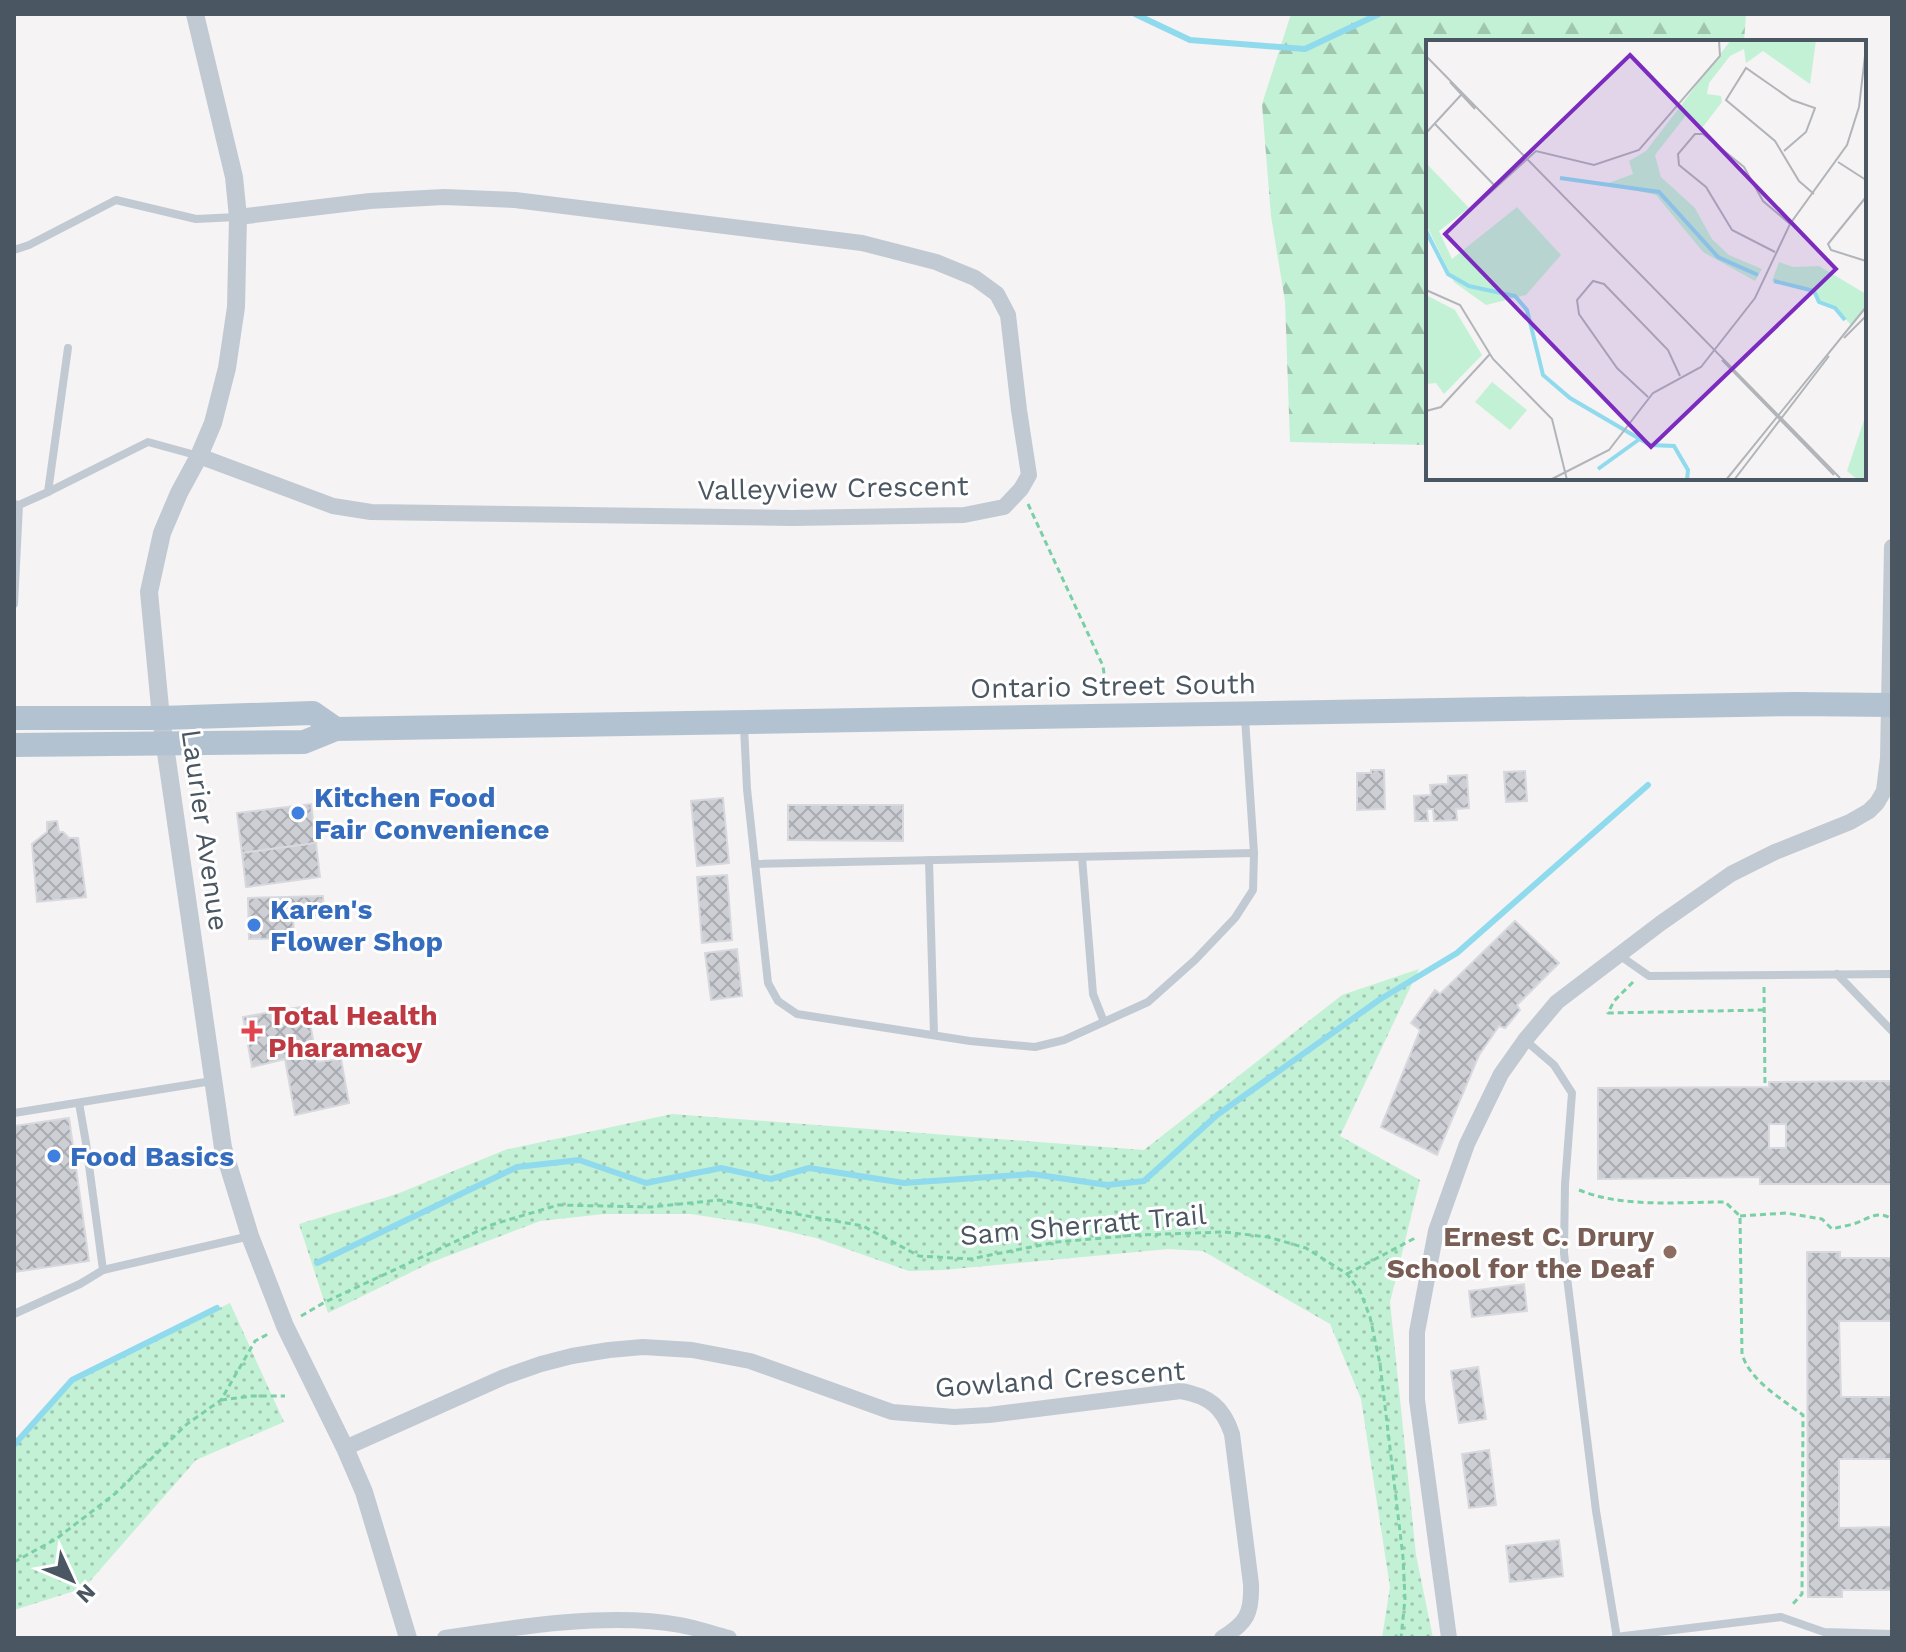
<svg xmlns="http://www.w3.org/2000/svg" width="1906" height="1652" font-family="'Work Sans',sans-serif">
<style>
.forest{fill:url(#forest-firs)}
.park{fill:url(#park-dots)}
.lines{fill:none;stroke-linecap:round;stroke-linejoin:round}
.stream{stroke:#90daee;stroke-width:6}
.building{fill:url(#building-cross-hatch);stroke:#d7d9de;stroke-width:2;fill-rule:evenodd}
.path{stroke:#7ad0a6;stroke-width:3;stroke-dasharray:6 4;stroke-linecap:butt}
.service{stroke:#c1cad2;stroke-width:8}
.minor{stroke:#c1cad2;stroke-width:16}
.tertiary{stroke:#c1cad2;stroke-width:18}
.primary{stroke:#b3c2d1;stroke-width:24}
.shop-dot{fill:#3f7fe0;stroke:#fff;stroke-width:3}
.health-dot{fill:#e0444e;stroke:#fff;stroke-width:3}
.education-dot{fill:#8d6e63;stroke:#fff;stroke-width:3}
.labels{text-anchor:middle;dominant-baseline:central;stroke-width:6;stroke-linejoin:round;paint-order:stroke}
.street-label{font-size:28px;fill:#4a5661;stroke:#fff}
.shop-label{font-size:28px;font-weight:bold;fill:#366cbe;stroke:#fff;text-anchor:start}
.health-label{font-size:28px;font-weight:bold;fill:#be3a42;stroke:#fff;text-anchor:start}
.education-label{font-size:28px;font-weight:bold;fill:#785e54;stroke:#fff;text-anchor:end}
.inset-river{fill:none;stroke:#90daee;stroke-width:4}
.inset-road{fill:none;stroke:#b1b4b9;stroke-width:2}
.view{fill:#7b2cbf;fill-opacity:0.15;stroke:#7b2cbf;stroke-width:4}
.inset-edge{fill:none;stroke:#4a5661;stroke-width:4}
</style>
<defs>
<pattern id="forest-firs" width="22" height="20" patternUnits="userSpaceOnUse" patternTransform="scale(2)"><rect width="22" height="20" fill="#c3f1d5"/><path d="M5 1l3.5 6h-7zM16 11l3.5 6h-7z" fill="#a0c6b0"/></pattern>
<pattern id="park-dots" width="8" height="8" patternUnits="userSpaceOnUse" patternTransform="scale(2)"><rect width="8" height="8" fill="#c3f1d5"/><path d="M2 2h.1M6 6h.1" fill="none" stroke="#a0c6b0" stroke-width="1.8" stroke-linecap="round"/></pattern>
<pattern id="building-cross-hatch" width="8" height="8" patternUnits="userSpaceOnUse" patternTransform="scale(2)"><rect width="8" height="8" fill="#cdcfd5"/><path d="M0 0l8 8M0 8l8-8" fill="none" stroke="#a8abb0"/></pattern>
</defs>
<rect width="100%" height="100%" fill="#f5f3f3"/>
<polygon class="forest" points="1291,14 1746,14 1744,42 1428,42 1428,445 1290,442 1285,301 1271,216 1262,104"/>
<g class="park">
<polygon points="1419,969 1340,1136 1420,1180 1390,1302 1416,1555 1433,1638 1382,1638 1390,1587 1361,1399 1330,1324 1203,1251 1168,1249 943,1270 909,1271 816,1238 755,1224 691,1214 604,1214 540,1221 432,1262 328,1313 299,1224 397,1194 505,1150 672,1114 1144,1150 1342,995"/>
<polygon points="230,1303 284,1422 196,1460 84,1588 14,1610 14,1445 72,1380"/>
</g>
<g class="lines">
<g class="stream">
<polyline points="1135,14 1190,40 1305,49 1379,14"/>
<polyline points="317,1263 517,1167 579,1160 646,1183 721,1168 771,1179 809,1168 904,1183 1032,1174 1107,1185 1144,1181 1217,1115 1379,1000 1457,953 1648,785"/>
<polyline points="14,1445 72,1380 217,1308"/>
</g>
</g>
<g class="building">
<polygon points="1371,770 1384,770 1385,809 1357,810 1357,773 1371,773"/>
<polygon points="1525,771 1527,801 1506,802 1504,772"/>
<polygon points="1467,775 1469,808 1456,809 1457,820 1434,821 1433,809 1427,809 1428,821 1415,821 1414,796 1431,795 1430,785 1448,784 1448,776"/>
<polygon points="723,798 729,863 697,866 691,801"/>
<polygon points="311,804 316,843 242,853 237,813"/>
<polygon points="788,805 903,805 903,841 788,840"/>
<polygon points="57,821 59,832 63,832 69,838 78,838 86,897 37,902 32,844 47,832 47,822"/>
<polygon points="316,843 320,877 246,887 242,853"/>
<polygon points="727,875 732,940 702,943 697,877"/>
<polygon points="323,896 324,915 293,916 294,938 249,939 248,898"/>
<polygon points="1515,921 1559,963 1517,1005 1520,1010 1505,1028 1499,1026 1479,1055 1437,1155 1381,1127 1420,1030 1411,1023 1435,990 1440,994"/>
<polygon points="737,949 742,996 711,1000 705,953"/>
<polygon points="307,1006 317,1062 341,1059 349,1103 295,1115 285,1059 252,1067 243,1017"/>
<path d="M1892 1081V1184H1760V1177L1598 1179V1088L1769 1087V1082ZM1769 1124H1786V1148H1769Z"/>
<polygon points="69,1118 89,1261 14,1272 14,1126"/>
<polygon points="1807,1252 1840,1252 1840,1258 1892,1258 1892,1321 1839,1321 1841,1397 1892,1397 1892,1459 1839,1459 1839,1528 1892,1527 1892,1590 1842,1590 1842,1597 1808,1597"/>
<polygon points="1524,1284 1527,1311 1472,1317 1469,1291"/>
<polygon points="1478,1367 1486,1419 1459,1423 1451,1371"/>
<polygon points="1489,1450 1496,1505 1469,1508 1462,1454"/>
<polygon points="1559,1540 1563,1576 1510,1582 1506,1546"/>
</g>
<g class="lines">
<g class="path">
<polyline points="1028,504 1103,666 1107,696"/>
<polyline points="1633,982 1614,1001 1608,1013 1764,1010"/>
<polyline points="1764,987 1765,1087"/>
<path d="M1579 1190C1623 1208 1678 1202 1725 1202L1740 1216 1742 1354C1750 1381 1782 1399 1803 1415L1802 1594 1792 1605"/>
<path d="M1740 1216 1786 1213 1822 1219 1832 1229C1839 1227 1846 1226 1853 1224 1867 1220 1877 1209 1892 1219"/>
<polyline points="1347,1274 1417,1237"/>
<polyline points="301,1316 325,1302 491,1225 558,1205 651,1207 719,1200 863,1226 919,1256 970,1259 1057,1242 1137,1235 1224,1232 1268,1237 1306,1248 1347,1274 1360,1291 1370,1317 1380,1364 1403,1557 1405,1599 1401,1638"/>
<polyline points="221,1400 252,1396 285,1396"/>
<polyline points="14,1562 56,1539 116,1493 187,1424 221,1400 255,1341 270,1333"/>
</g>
<g class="service">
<polyline points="14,250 29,245 116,200 196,219 237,217"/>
<polyline points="48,492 68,348"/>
<polyline points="14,504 19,505 48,492 148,442 199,456"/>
<polyline points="14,604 19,505"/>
<polyline points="744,726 747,789 768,983 778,1001 797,1014 970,1041 1035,1047 1064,1040 1148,1002 1195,960 1235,918 1253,890 1254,853 1245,718"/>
<polyline points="1082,857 1093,994 1104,1022"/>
<polyline points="929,860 934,1035"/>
<polyline points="755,864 1254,853"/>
<polyline points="1619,955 1649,976 1892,974"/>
<polyline points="1837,974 1892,1031"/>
<polyline points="1525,1040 1554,1065 1572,1093 1565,1184 1564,1253 1596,1511 1617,1638"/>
<polyline points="79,1103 86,1143 103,1270 250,1236"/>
<polyline points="14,1113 212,1081"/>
<polyline points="14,1314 80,1284 103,1270"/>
<polyline points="1616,1637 1781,1617 1824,1632 1892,1634"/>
</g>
<g class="minor">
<polyline points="199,456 333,506 371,512 792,518 964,515 1004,507 1021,489 1029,475 1019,410 1008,315 997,294 975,278 936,262 862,243 515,200 444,197 370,201 238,217"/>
<path d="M345 1448 504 1377 541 1364 572 1356 609 1350 643 1347 692 1350 750 1361 892 1412 954 1417 989 1415 1181 1391C1209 1396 1223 1407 1232 1434L1251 1584C1252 1613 1247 1623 1222 1638"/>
<path d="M445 1638C516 1627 609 1612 680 1625 697 1628 713 1634 729 1638"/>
<polyline points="1449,1638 1417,1400 1417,1332 1436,1231 1467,1144 1501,1074 1525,1040 1557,1002 1661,923 1731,874 1775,852 1850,822 1869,811 1877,803 1884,791 1888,758 1892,547"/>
</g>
<polyline class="tertiary" points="195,14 234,177 238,217 236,307 227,368 213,423 199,456 179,493 162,533 149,592 161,718 223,1148 250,1236 285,1326 345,1448 364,1492 408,1638"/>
<g class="primary">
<polyline points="14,718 161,718 313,713 336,729"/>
<polyline points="14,745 304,742 336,729 1796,704 1892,705"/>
</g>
</g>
<g class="shop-dot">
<circle cx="298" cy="813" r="8"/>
<circle cx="254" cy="925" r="8"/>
<circle cx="54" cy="1156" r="8"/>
</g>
<path class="health-dot" d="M248 1019h8v8h8v8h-8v8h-8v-8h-8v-8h8z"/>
<circle class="education-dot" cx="1670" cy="1252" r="8"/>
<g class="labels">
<g class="street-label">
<text transform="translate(833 488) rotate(-1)">Valleyview Crescent</text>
<text transform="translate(1113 686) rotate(-1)">Ontario Street South</text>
<text transform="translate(205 830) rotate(82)">Laurier Avenue</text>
<text transform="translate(1083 1225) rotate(-5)">Sam Sherratt Trail</text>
<text transform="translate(1060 1379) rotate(-4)">Gowland Crescent</text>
</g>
<g class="shop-label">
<text x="314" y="797">Kitchen Food<tspan x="314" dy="32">Fair Convenience</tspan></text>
<text x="270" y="909">Karen's<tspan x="270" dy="32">Flower Shop</tspan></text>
<text x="70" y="1156">Food Basics</text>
</g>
<g class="health-label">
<text x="268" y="1015">Total Health<tspan x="268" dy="32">Pharamacy</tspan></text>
</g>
<g class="education-label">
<text x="1654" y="1236">Ernest C. Drury<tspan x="1654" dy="32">School for the Deaf</tspan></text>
</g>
</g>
<g transform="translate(1426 40)">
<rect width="440" height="440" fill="#f5f3f3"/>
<path d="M66 342 101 370 84 390 49 362Z" fill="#c3f1d5"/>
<path d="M0 123 43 168 13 191 26 219 91 167 135 215 100 255 60 265 28 242 0 184ZM440 374V440H432L421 431Z" fill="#c3f1d5"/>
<path d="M305 0H390L384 44 337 11 320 23 318 9 304 16 283 43 281 54 295 56 296 62 276 88 262 73 229 115 235 137 269 168 286 199 303 215 336 229 329 241 277 212 230 155 180 144 207 134 203 121 220 111ZM353 222 367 227 393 226 440 254V269L426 286 409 268 393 262 388 251 346 241ZM0 255 29 270 56 315 18 354 10 343 0 344Z" fill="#c3f1d5"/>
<path class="inset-river" d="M134 138 233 152 292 217 332 235M0 191 22 234 43 246 89 256 101 270 117 335 144 358 224 405 248 406 262 430 261 440M348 241 388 251 393 262 409 268 419 280M172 429 215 398"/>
<path class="inset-road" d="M0 16 414 438M24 42 49 69M9 84 70 147M0 93 35 55M358 111 380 92 389 68 366 60 320 28 300 60 349 101 373 141 388 154M412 122 440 140M440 157 402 204 405 210 440 221M44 171 110 111 168 125 213 110 294 16 293 0M349 212 306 190 280 147 253 125 252 114 269 94H277L318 127 337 161 364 184M0 250 34 265 67 319 126 379 141 440M418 298 440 276M296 320 408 435M222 357 191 328 153 274 151 260 167 241 178 244 242 310 254 336M0 371 15 367 64 314M124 440 183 410 227 353 275 327 329 258 364 184 421 105 433 67 440 7M300 440 440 267M308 440 403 316"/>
<path class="view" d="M204 15 410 229 225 407 19 194Z"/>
<rect width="440" height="440" class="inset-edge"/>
</g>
<rect width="1906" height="1652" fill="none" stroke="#4a5661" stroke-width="32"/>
<g transform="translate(72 1580) rotate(134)" stroke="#ffffff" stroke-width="6" paint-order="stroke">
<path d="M0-6L14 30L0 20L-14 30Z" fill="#4a5661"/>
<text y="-12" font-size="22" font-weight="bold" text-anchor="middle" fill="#4a5661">N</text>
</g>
</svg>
